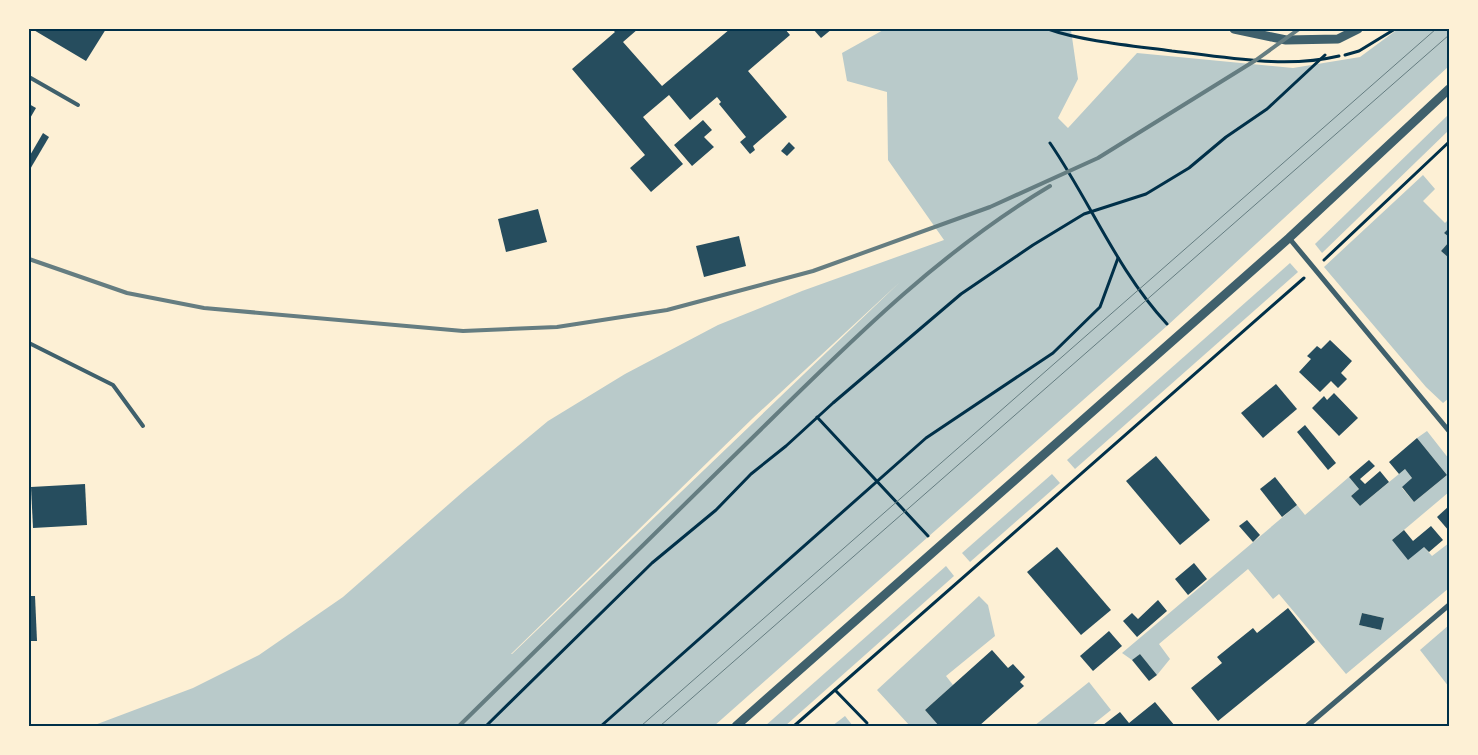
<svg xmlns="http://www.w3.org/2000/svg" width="1478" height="755" font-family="Ubuntu,sans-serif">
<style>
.green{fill:#b9caca;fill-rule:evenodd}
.building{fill:#264d5e}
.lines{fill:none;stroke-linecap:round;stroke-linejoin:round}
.path{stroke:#003049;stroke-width:3}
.service{stroke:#3f606c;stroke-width:4}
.minor{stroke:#3f606c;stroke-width:5}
.tertiary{stroke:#3f606c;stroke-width:9}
.tram{stroke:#657d81;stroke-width:1}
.rail{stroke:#657d81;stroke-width:4}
.neatline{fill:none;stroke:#003049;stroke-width:2}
</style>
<rect width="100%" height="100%" fill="#fdf0d5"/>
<g class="green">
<path d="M885 29 1071 30 1078 79 1058 118 1068 128 1137 53 1293 68 1360 57 1398 29H1449V66L1168 325 714 726H92L193 688 259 655 343 597 465 490 548 421 625 374 718 325 802 291 944 240 888 160 887 92 847 81 842 53ZM900 282 512 654H511L753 418Z"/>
<polygon points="1449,114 1449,130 1322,253 1315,244"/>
<polygon points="1423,175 1435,189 1423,201 1445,223 1449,219 1449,228 1444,233 1449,237 1449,242 1441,251 1449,258 1449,398 1443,403 1426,387 1324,267"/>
<polygon points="1290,263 1298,272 1075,469 1067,460"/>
<path d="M1427 431 1449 459V492L1392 540 1424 547 1432 556 1449 543V588L1346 674 1279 594 1273 599 1248 569 1159 644 1170 659 1157 675 1140 654 1132 660 1122 653 1297 505 1305 515 1349 477 1359 489 1351 496 1360 506 1405 469 1412 478 1402 488 1414 502 1447 475 1417 438ZM1362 613 1384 618 1381 630 1359 625Z"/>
<polygon points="1052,474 1060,483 970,562 962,553"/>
<polygon points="946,566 954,576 785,726 765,726"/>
<polygon points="979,596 988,605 995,636 946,676 953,685 925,710 939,726 910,726 877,690"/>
<polygon points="1449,625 1449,687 1420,650"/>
<polygon points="1089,682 1111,710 1091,726 1034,726"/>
<polygon points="845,716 853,726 832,726"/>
</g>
<g class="building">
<polygon points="32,29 106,29 86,61"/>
<polygon points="612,29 638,29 623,42 662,86 730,29 785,29 790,35 748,71 787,117 753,146 755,150 750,154 740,142 746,137 719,104 721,102 717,97 690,120 669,95 643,117 683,164 651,192 630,168 645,155 572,69 615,32"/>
<polygon points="813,29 832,29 821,38"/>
<polygon points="29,104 36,108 29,120"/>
<polygon points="703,120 712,130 704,137 714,147 692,166 674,145"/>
<polygon points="43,133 49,137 29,171 29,157"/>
<polygon points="789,142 795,148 787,156 781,151"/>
<polygon points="538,209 547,242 506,252 498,219"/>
<polygon points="1449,228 1449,237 1444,233"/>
<polygon points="739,236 746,266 704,277 696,246"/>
<polygon points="1449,242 1449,258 1441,251"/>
<polygon points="1330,340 1352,361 1341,373 1347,379 1338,388 1331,381 1320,392 1299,372 1311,359 1307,356 1317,346 1321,349"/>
<polygon points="1276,384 1297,409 1263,438 1241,413"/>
<polygon points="1334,393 1358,418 1339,436 1312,408 1324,396 1327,400"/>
<polygon points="1305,425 1336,463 1328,470 1297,432"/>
<polygon points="1417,438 1447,475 1414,502 1402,487 1412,478 1405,469 1399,474 1389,462"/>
<polygon points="1156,456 1210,520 1180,545 1126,481"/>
<polygon points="1369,460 1375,466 1360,479 1365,484 1380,471 1389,482 1360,506 1351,496 1359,489 1349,477"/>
<polygon points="1275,477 1297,505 1282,517 1260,489"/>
<polygon points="85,484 87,525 33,528 31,487"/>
<polygon points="1449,506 1449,531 1437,517"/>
<polygon points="1247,520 1260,535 1253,542 1239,526"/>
<polygon points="1431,526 1443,540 1429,552 1424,547 1408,560 1392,540 1404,530 1413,541"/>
<polygon points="1057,547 1111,610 1081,635 1027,572"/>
<polygon points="1194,563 1207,579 1188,595 1175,579"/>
<polygon points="29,596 35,596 37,641 29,641"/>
<polygon points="1158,600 1167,611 1137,637 1123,621 1132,613 1138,619"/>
<polygon points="1288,608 1315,642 1218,721 1191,688 1222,663 1217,657 1253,628 1257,633"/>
<polygon points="1362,613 1384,618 1381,630 1359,625"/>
<polygon points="1109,631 1122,646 1093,671 1080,656"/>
<polygon points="992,650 1008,668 1013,664 1025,677 1020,682 1024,686 979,726 939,726 925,710"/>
<polygon points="1140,654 1157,675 1149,681 1132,660"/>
<polygon points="1155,702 1175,726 1103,725 1120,712 1129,723"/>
</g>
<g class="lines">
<g class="path">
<path d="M1048 29C1081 41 1135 46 1172 51 1227 57 1284 69 1339 56"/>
<polyline points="1345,55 1359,51 1395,29"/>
<path d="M1050 143C1091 203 1117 270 1167 324"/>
<polyline points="1324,260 1449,142"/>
<polyline points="817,417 928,536"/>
<polyline points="835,690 867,723"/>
<polyline points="486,726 652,563 716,510 751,474 786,446 833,403 961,294 1033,245 1084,214 1146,194 1189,168 1226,137 1267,109 1325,55"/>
<polyline points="601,726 926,438 1053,353 1100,307 1118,258"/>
<polyline points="794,726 1304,278"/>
</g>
<g class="service">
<polyline points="29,77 78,105"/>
<polyline points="29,343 113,385 143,426"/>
</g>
<g class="minor">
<polyline points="1289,238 1449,431"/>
<polyline points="1307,726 1449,605"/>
</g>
<g class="tertiary">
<polyline points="1234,29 1286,40 1338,39 1358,29"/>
<polyline points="736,726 1289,238 1449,89"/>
</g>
<g class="tram">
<polyline points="641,726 1436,29"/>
<polyline points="660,726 1449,35"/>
</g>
<g class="rail">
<polyline points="29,259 127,293 204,308 463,331 557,327 667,310 813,271 990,207 1098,158 1256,60 1299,29"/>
<path d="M459 726C554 632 650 538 746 444 842 350 934 255 1050 186"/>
</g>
</g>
<rect width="1478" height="755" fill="none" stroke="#fdf0d5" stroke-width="60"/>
<rect x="30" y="30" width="1418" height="695" class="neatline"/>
</svg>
